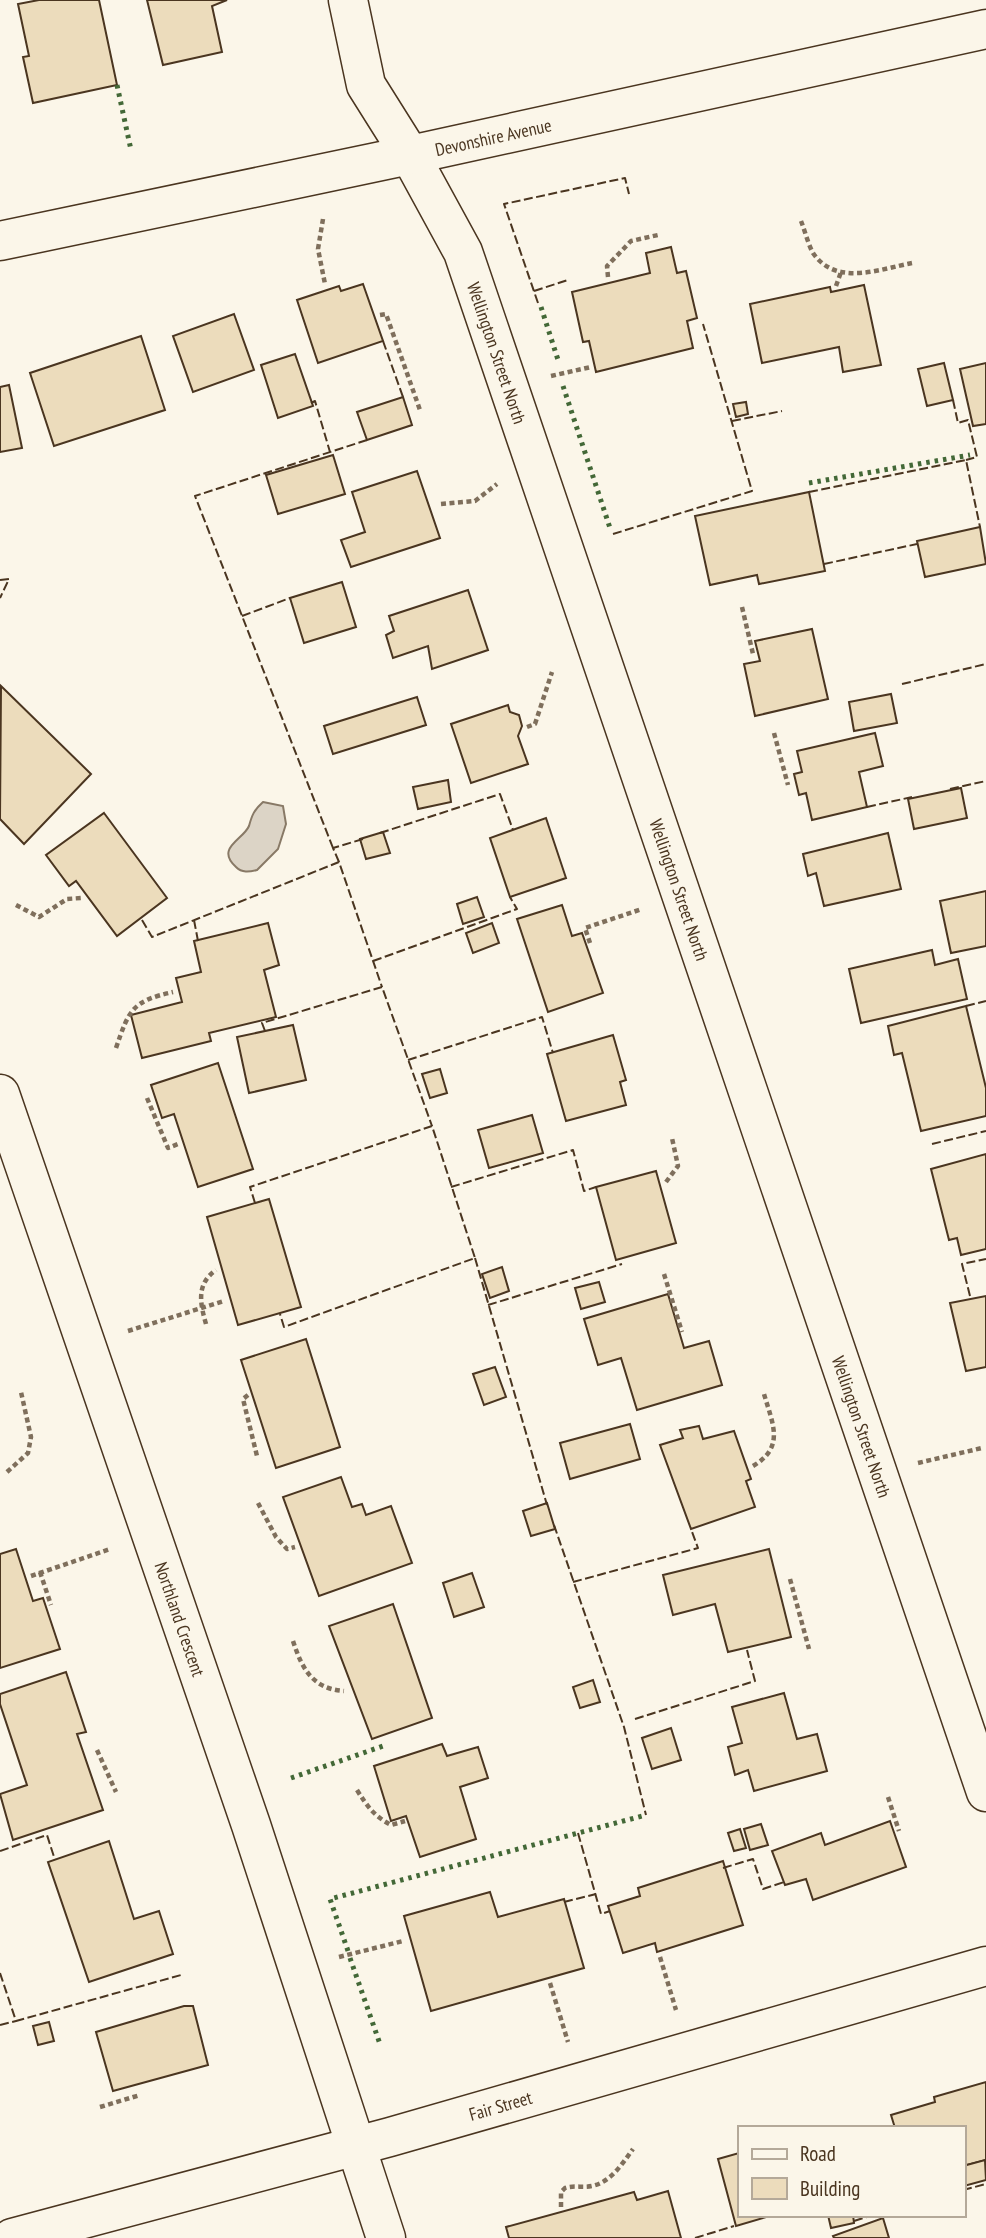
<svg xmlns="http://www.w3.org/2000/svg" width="986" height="2238" font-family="'PT Sans Narrow',sans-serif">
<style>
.water{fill:#dcd4c6;stroke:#887966;stroke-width:2}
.building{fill:#ecdcbc;stroke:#4a3520;stroke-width:2}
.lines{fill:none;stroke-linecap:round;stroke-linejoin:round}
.minor-casing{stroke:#4a3520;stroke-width:41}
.secondary-casing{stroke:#4a3520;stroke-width:41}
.path{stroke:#7f6f5c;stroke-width:4.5;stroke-dasharray:5 3.5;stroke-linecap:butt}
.minor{stroke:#fbf6e9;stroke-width:38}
.secondary{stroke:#fbf6e9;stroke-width:38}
.hedge{stroke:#436837;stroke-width:5;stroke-dasharray:3.5 5;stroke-linecap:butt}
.fence{stroke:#4a3520;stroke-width:2;stroke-dasharray:9 3.5;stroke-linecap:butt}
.labels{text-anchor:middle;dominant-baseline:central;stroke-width:5;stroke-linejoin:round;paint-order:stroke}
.street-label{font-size:18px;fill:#4a3520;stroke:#fbf6e9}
</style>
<rect width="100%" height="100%" fill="#fbf6e9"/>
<path class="water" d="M263 802 283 806 286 824 278 849 257 870C249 872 242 873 236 867 215 848 243 840 249 826 252 815 254 810 263 802Z"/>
<g class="building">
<polygon points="39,0 99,0 117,85 33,103 23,57 29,56 18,4"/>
<polygon points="147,0 227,0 212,6 222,52 163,65"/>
<polygon points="671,247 677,273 686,271 697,318 687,321 693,348 596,372 589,341 583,342 572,292 650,273 646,253"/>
<polygon points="363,284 383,341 318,363 297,300 339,286 341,291"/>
<polygon points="864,285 881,365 843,372 839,347 762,363 750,304 830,287 831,292"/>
<polygon points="234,314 254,370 193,392 173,336"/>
<polygon points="141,336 165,410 54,446 30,373"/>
<polygon points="295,354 313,406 278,418 261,365"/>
<polygon points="944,363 953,400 927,406 918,369"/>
<polygon points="986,363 986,424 973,426 960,369"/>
<polygon points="9,385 22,448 0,452 0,387"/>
<polygon points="403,397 412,425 367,440 357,412"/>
<polygon points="746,402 748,414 736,417 733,404"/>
<polygon points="333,455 345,494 278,514 266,475"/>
<polygon points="417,471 440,538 351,567 341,540 365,532 352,492"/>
<polygon points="809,492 825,571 759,584 757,575 710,585 695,516"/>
<polygon points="980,527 986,564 925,577 917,541"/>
<polygon points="342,582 356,627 304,643 290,598"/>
<polygon points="468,590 488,650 432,669 428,646 393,658 386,635 394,631 389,616"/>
<polygon points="812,629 828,699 755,716 744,664 760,661 755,641"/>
<polygon points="1,686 91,774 24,844 0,819"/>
<polygon points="891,694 897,723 854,731 849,702"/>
<polygon points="417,697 426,725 333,754 324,726"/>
<polygon points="508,705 510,712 519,715 522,726 518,736 528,764 471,783 451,724"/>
<polygon points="875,733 883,766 859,772 867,807 812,820 806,793 799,795 794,774 802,772 797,751"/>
<polygon points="448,780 451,802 418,809 413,787"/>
<polygon points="961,788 967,818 914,829 908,799"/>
<polygon points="104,813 167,898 117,936 76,881 69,886 46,855"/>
<polygon points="546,818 566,878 510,897 490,838"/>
<polygon points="383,832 390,853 366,859 360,839"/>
<polygon points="888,833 901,889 824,906 816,873 808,876 803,854"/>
<polygon points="986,891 986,946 951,953 940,901"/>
<polygon points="477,897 484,917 463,924 457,904"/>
<polygon points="562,905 572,936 582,933 603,993 548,1012 517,919"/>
<polygon points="268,923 279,965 264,970 276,1017 209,1033 211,1041 142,1058 131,1015 182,1002 176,978 201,972 194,941"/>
<polygon points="492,923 499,943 473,953 466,933"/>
<polygon points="932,950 935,965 958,959 967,999 861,1023 849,969"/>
<polygon points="966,1006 986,1088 986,1116 921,1131 902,1053 894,1055 888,1026"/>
<polygon points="293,1025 306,1080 249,1093 237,1037"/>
<polygon points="613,1035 626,1080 620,1082 626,1105 566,1121 547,1054"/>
<polygon points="218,1063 253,1169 198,1187 174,1114 162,1118 151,1085"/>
<polygon points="440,1069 447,1093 430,1098 422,1074"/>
<polygon points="532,1115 543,1153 489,1168 478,1130"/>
<polygon points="986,1154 986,1249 961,1255 957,1238 949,1240 931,1169"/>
<polygon points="656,1171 676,1243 616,1260 596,1187"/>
<polygon points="269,1199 301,1307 238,1325 207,1217"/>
<polygon points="502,1267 509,1291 490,1298 482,1274"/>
<polygon points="599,1282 605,1302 581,1309 575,1288"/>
<polygon points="668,1294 684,1348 709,1341 722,1385 637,1410 621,1358 598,1365 584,1319"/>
<polygon points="986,1296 986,1367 966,1371 950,1303"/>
<polygon points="306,1339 340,1447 276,1468 241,1360"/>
<polygon points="495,1367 506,1397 484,1405 473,1374"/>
<polygon points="630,1424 640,1459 570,1479 560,1443"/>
<polygon points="699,1426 703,1439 734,1431 751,1479 746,1481 755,1507 691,1529 660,1445 683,1438 680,1430"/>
<polygon points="341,1477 352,1507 362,1504 366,1515 391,1506 412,1563 319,1596 283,1497"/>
<polygon points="547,1503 555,1529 531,1536 523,1511"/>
<polygon points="16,1549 33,1601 43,1598 60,1649 0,1668 0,1554"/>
<polygon points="769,1549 791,1637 728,1652 715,1604 673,1615 663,1575"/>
<polygon points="472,1573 484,1607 454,1617 443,1583"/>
<polygon points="393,1604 432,1718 372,1739 329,1626"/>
<polygon points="66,1672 86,1732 77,1734 103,1810 13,1840 0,1794 27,1785 0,1704 0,1694"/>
<polygon points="593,1680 600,1702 580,1708 573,1687"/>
<polygon points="784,1693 797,1739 817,1734 827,1771 754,1791 748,1770 735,1775 728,1747 742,1743 732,1707"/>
<polygon points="671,1728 681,1760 652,1769 642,1738"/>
<polygon points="442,1744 447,1756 478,1747 488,1778 460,1787 476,1839 420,1857 406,1816 391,1821 374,1766"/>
<polygon points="890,1821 906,1867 813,1900 806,1879 785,1885 772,1851 821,1833 825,1845"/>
<polygon points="761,1824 768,1845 750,1850 744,1829"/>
<polygon points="740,1829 746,1848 734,1851 728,1833"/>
<polygon points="109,1841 134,1919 159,1911 173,1954 89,1982 48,1862"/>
<polygon points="723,1861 743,1925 657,1952 655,1943 623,1953 608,1906 640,1896 638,1888"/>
<polygon points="490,1892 498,1917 564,1899 584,1968 431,2011 404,1916"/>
<polygon points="184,2006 193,2006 208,2065 113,2091 96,2032"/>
<polygon points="49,2022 54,2041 38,2045 33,2026"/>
<polygon points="986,2082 986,2160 963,2166 963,2128 895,2128 891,2115 935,2102 934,2097"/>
<polygon points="739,2153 739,2215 773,2215 736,2226 718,2159"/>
<polygon points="985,2160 986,2180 964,2186 963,2166"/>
<polygon points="668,2191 681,2238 509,2238 506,2227 634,2192 637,2200"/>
<polygon points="828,2215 853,2215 854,2223 831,2228"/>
<polygon points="883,2218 889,2238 834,2238 833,2236"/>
</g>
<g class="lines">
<defs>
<g id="minor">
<path id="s1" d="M410 155 463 252 986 1792"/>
<path id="s2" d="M0 1094 251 1825 386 2238"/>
<path id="s3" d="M12 2238 390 2137 986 1966"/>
</g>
<g id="secondary">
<polyline points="348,0 366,85 410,155"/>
<path id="s4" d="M0 241 410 155 986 29"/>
</g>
</defs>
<use href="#minor" class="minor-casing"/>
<use href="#secondary" class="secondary-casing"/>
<g class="path">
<polyline points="323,219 318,249 325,284"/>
<path d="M801 221C805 231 808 244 813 253 836 287 880 269 912 263"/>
<polyline points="608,277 607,266 631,241 658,235"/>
<polyline points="836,286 841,272"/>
<polyline points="380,315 386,314 420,410"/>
<polyline points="551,376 591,367"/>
<polyline points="441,504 475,501 497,484"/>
<polyline points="742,607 753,654"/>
<polyline points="527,727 535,724 552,672"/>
<polyline points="774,733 788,785"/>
<polyline points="16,905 39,917 67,899 81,898"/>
<polyline points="590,943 585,928 642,909"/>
<path d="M116 1048C129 1010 132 1001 173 992"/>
<polyline points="147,1098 168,1148 178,1144"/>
<polyline points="666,1182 678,1166 672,1138"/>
<polyline points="664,1274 682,1332"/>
<path d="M206 1324C200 1303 196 1284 216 1270"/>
<polyline points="128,1331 224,1301"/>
<polyline points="248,1395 243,1399 257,1456"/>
<polyline points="918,1463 982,1448"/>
<path d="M753 1466C785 1447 773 1425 764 1394"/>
<polyline points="7,1472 28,1453 31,1437 21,1392"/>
<polyline points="258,1503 276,1537 287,1549 295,1547"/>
<polyline points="40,1572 51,1605"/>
<polyline points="31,1576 110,1549"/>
<polyline points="790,1579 809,1649"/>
<path d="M293 1641C302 1669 313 1689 344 1691"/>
<polyline points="97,1750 116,1792"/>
<path d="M357 1790C367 1806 374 1816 391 1825L405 1821"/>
<polyline points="888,1797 899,1831"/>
<polyline points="339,1957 403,1941"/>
<polyline points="660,1957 676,2010"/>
<polyline points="550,1983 568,2042"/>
<polyline points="100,2107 140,2095"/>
<path d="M561 2207V2192L565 2188C574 2185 583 2188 592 2186 611 2182 622 2164 633 2149"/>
</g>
<use href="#minor" class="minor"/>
<use href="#secondary" class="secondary"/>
<g class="hedge">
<polyline points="117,85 131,150"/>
<polyline points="541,307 559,363"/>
<polyline points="563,386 610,528"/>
<polyline points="809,483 970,455"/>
<polyline points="291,1778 386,1745"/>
<polyline points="348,1951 330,1899 646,1815"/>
<polyline points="350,1958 380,2044"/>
</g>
<g class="fence">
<polyline points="534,291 568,280"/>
<polyline points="538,303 504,204 625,178 629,194"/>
<polyline points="383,341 403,397"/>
<polyline points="953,400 958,423 968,420 977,457 966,460"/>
<polyline points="311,403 315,401 330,452"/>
<polyline points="732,421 782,411"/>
<polyline points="809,492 966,460 980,527"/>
<polyline points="613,534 752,491 703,324"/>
<polyline points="824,564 917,544"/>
<polyline points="0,580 9,579 0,598"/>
<polyline points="242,616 290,598"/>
<polyline points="902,684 986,664"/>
<polyline points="950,789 986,781"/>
<polyline points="867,807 912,797"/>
<polyline points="380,833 500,794 513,830"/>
<polyline points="333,848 195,496 367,440"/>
<polyline points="339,862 333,848 363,839"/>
<polyline points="142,920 152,937 339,862 382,987"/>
<polyline points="194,920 198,941"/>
<polyline points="373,961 517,909 510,897"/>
<polyline points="966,1006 986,1001"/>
<polyline points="265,1031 262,1023 382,987 432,1126"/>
<polyline points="408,1060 542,1017 553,1053"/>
<polyline points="932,1144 986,1131"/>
<polyline points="451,1187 573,1150 584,1191 596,1187"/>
<polyline points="255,1203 250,1187 432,1126 475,1258 284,1327 280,1314"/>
<polyline points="475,1258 547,1505"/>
<polyline points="970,1296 962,1264 986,1259"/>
<polyline points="488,1305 622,1264"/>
<polyline points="554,1525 624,1727 646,1815"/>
<polyline points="573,1582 698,1548 691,1529"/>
<polyline points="635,1719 755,1681 747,1650"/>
<polyline points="578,1833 601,1914 610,1911"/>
<polyline points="0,1851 47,1835 55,1860"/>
<polyline points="723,1868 753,1859 763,1889 784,1882"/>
<polyline points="564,1902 596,1894"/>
<polyline points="0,1973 16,2021 181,1975"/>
<polyline points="0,2025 16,2021"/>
<polyline points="963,2190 986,2184"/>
<polyline points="854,2221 873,2215"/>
<polyline points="695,2238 734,2226"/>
</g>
</g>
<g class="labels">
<g class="street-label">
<text stroke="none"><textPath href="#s4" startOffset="504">Devonshire Avenue</textPath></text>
<text stroke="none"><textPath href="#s1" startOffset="217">Wellington Street North</textPath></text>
<text stroke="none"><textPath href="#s1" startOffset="784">Wellington Street North</textPath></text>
<text stroke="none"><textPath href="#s1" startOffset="1351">Wellington Street North</textPath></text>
<text stroke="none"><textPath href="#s2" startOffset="555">Northland Crescent</textPath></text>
<text stroke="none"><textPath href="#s3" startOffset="506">Fair Street</textPath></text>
</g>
</g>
<rect x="738" y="2126" width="228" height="91" fill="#fbf6e9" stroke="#b4a999" stroke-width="2"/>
<rect x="752" y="2149" width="35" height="10" fill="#fbf6e9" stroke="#b4a999" stroke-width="2"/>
<text x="800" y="2161" font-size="21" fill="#4a3520">Road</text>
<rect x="752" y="2178" width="35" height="21" fill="#ecdcbc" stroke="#b4a999" stroke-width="2"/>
<text x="800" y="2196" font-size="21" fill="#4a3520">Building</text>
</svg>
